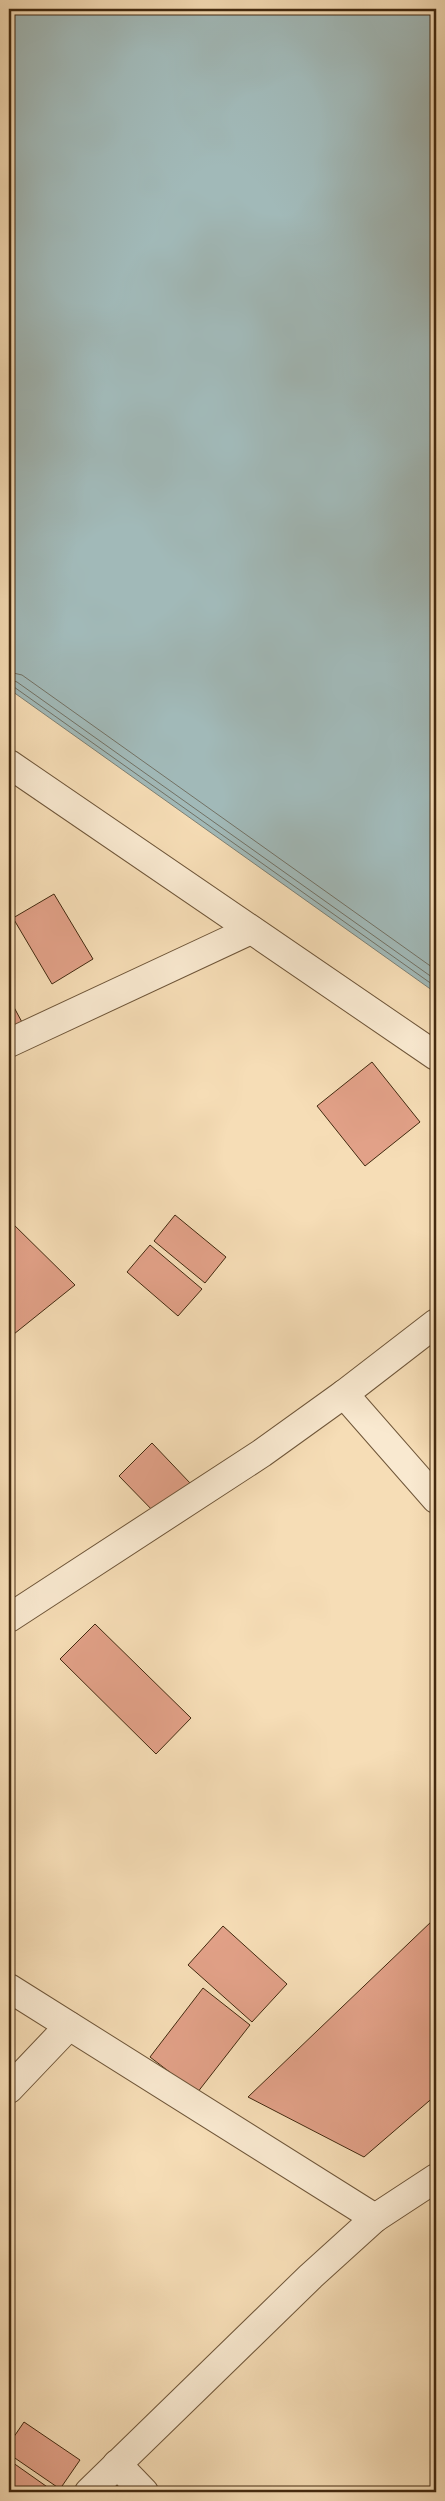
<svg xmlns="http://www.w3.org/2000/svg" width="445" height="2501" font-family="Alegreya,serif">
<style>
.water{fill:#a1b9b8;stroke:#7b7f74}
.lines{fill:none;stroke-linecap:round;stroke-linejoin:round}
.shore{stroke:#727164;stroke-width:1}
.building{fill:#e2a188;stroke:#42290f}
.street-casing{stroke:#6f5639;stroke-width:30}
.street{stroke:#f9e9d0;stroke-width:28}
</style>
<rect width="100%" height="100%" fill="#f6ddb6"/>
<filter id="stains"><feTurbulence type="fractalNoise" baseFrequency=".004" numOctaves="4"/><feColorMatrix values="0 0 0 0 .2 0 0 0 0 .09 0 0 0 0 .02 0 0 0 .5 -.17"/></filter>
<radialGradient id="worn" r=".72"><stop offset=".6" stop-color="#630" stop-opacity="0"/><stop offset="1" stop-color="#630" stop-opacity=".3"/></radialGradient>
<polygon class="water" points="9,9 436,9 436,993 9,689"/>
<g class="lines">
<g class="shore">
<polyline points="9,672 22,675 436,970"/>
<polyline points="9,679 17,682 436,980"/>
<polyline points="9,686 14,687 436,987"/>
</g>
</g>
<g class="building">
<polygon points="54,894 93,959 52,984 13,918"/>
<polygon points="9,998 23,1024 9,1032"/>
<polygon points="372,1062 420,1122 365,1166 317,1106"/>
<polygon points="175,1215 226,1257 205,1283 154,1241"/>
<polygon points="9,1220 75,1285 9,1338"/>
<polygon points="150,1245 202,1289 178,1316 127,1272"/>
<polygon points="152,1443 190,1483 157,1515 119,1476"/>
<polygon points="95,1624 191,1718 156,1754 60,1659"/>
<polygon points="433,1920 436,1923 436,2095 364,2157 248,2097"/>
<polygon points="223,1926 287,1984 252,2022 188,1965"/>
<polygon points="203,1988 250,2025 197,2093 150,2057"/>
<polygon points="24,2422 80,2460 60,2489 9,2454 9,2444"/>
<polygon points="9,2460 53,2491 52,2492 9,2492"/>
</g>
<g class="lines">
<defs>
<g id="street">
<polyline points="9,764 436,1056"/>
<polyline points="9,1043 251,930"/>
<polyline points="344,1394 436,1499"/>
<polyline points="9,1618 262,1453 344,1394 436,1323"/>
<polyline points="9,1988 375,2218"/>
<polyline points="9,2089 69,2026"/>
<polyline points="117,2464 144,2492"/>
<polyline points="89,2492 311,2276 375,2218 436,2178"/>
</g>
</defs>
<use href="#street" class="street-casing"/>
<use href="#street" class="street"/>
</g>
<rect width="445" height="2501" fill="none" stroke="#f6ddb6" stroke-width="30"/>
<rect x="10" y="10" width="425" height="2481" fill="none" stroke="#42290f" stroke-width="2.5"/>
<rect x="15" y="15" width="415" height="2471" fill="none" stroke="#42290f"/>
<rect width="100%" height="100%" filter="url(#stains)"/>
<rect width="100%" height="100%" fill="url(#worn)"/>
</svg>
